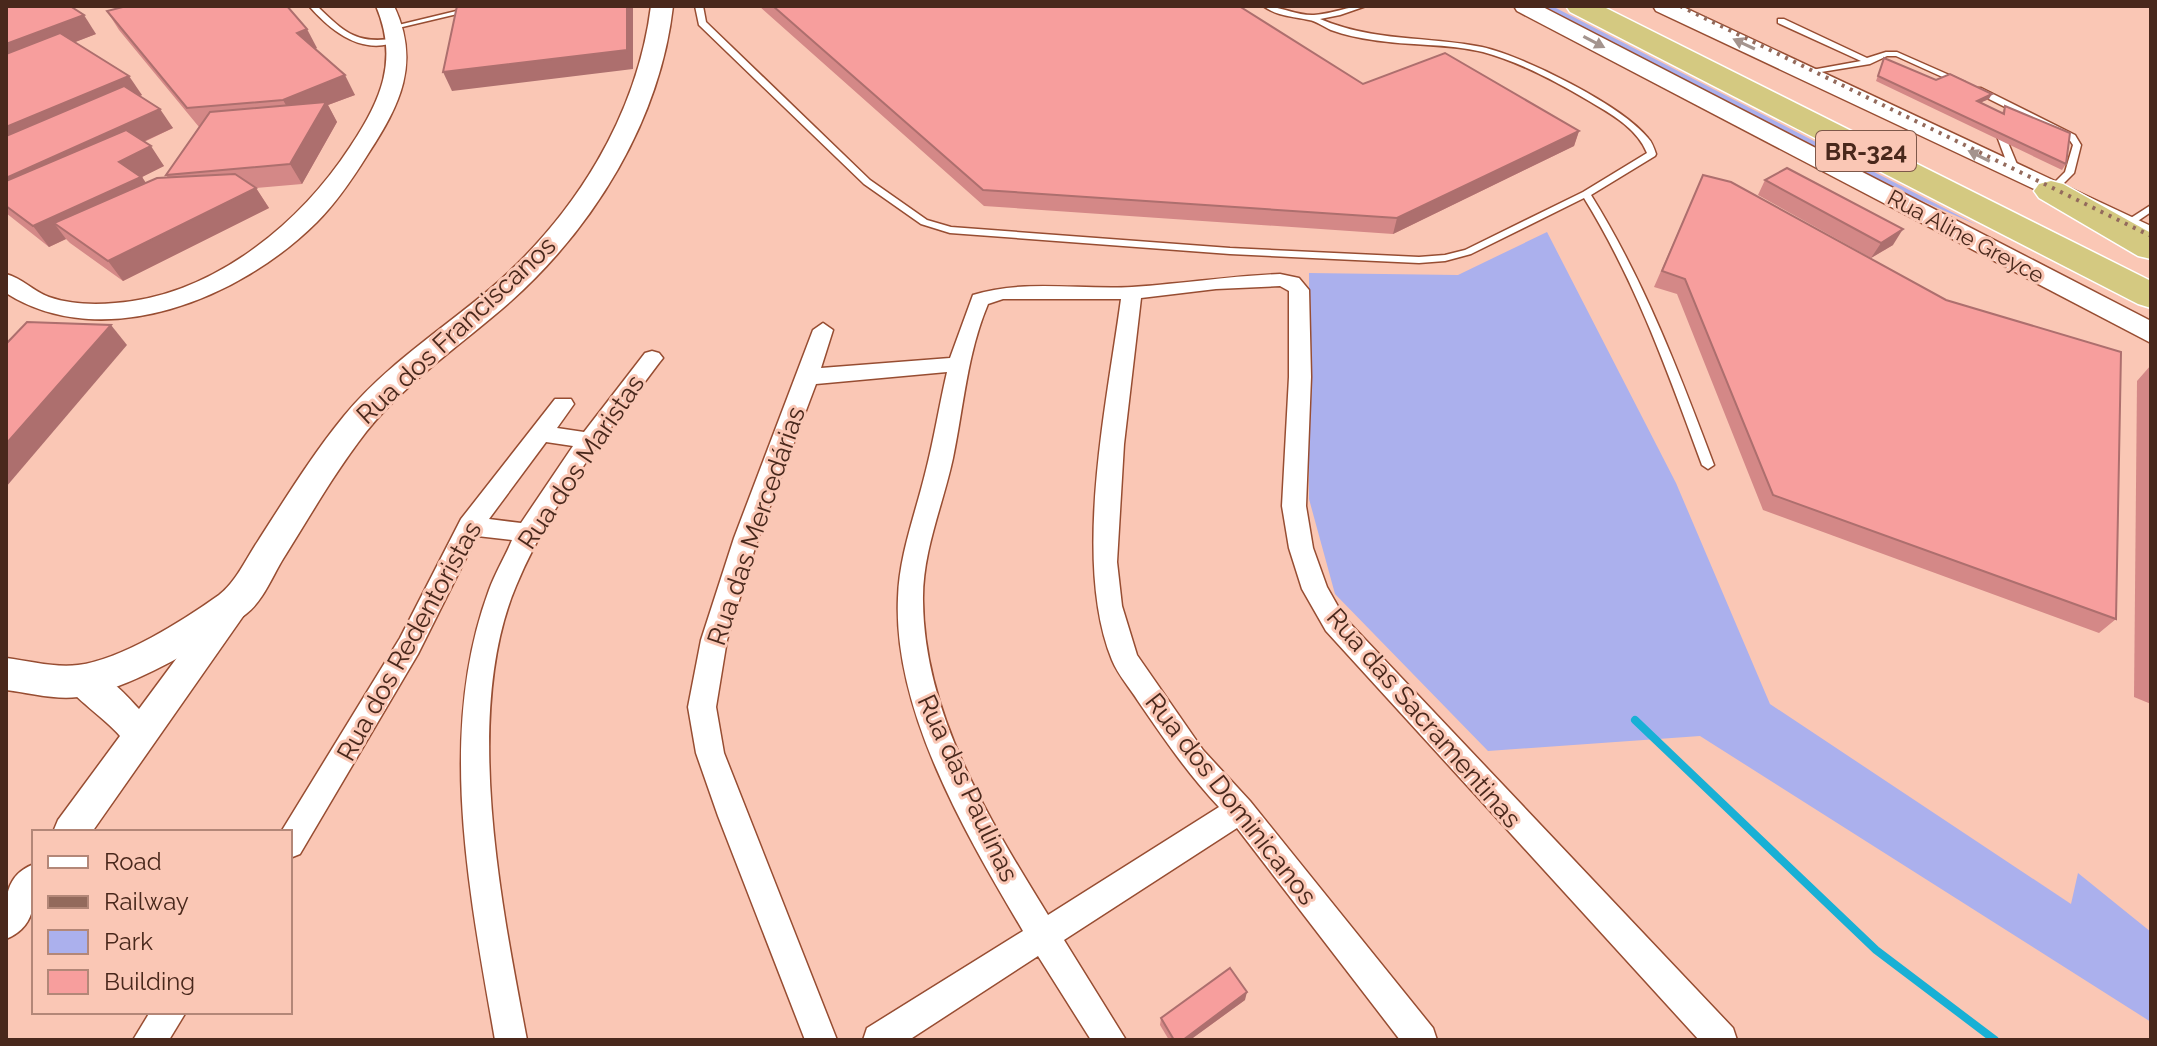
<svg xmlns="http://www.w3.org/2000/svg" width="2157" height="1046" font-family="Raleway,sans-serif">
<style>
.green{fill:#abb0ed}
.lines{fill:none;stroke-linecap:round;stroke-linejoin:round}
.stream{stroke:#18b0d5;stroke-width:8}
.service-casing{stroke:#974d32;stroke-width:3}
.minor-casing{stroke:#974d32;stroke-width:3}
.tertiary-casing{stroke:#974d32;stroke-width:3}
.secondary-casing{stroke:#974d32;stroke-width:3}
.motorway-casing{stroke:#fff;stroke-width:3}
.service{fill:#fff;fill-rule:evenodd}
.minor{fill:#fff;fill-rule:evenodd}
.tertiary{fill:#fff;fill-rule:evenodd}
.secondary{fill:#fff;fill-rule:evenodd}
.motorway{fill:#d4c981;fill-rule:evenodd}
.rail{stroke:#936a5c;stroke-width:4;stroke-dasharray:3 6;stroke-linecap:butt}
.wall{fill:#d48887}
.shaded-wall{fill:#ad6f6e}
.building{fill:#f79e9d;stroke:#ad6f6e;stroke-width:2}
.oneway{fill:#a4948e}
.labels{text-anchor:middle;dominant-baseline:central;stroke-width:6;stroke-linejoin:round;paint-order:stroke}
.far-street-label{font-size:22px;fill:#49281c;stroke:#fac7b5}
.shield{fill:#fac7b5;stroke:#7e584a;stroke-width:2}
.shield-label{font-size:24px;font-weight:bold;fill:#49281c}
.street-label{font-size:26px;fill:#49281c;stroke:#fac7b5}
</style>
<rect width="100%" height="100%" fill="#fac7b5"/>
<g class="green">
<polygon points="1535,6 1552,6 1977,225 1872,179"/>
<polygon points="1547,232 1676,483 1770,704 2071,904 2078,873 2151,932 2151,1022 1700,736 1488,751 1335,594 1309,499 1309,273 1458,275"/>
</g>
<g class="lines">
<polyline class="stream" points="1635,720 1876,950 1995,1040"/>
<defs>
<g id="service">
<path d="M309 6H317C345 33 357 45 397 38L401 40C364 57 333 33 309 6Z"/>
<polygon points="477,6 491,6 394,29 390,27"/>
<path d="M695 6H703L706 22 870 180 927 220 951 227 1230 248 1419 257 1445 255 1465 250 1583 192 1647 153C1637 128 1611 114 1589 101 1557 82 1520 62 1483 52 1447 43 1409 46 1373 40 1359 38 1345 35 1331 30 1324 27 1316 21 1309 20 1292 16 1279 17 1263 6 1281 6 1296 16 1314 15 1332 14 1348 6 1366 6L1340 15 1320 19C1374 42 1427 36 1482 47 1523 56 1622 105 1648 138 1652 142 1654 148 1656 154L1655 156 1591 195C1644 280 1679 372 1714 465L1708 469 1702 465C1668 373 1636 282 1584 198L1471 254 1445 261 1419 263 1230 254 950 233 921 224 864 184 699 25Z"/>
<polygon points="1778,19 1784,19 1867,58 1886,52 1897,52 1965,82 1958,84 1896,56 1887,56 1870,64 1803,75 1803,71 1806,71 1861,61 1778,23"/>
<polygon points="1975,88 1981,88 2075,135 2081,145 2074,173 2054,193 2051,194 2046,191 2065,172 2073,145 2069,139 1975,92"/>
<polygon points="1998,125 2002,128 2021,174 2019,176 2016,177 2011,174 1994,128"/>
<polygon points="2151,205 2151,212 2129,227 2123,227 2123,223"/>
</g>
<g id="minor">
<path d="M1280 274 1299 278 1309 290 1311 377 1306 506 1313 548 1327 587 1344 617 1733 1028 1737 1040H1699L1326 631 1302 589 1289 548 1282 506 1289 377V291L1280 286 1216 289 1141 298 1124 444 1117 562 1122 606 1137 655 1203 750 1250 801 1433 1028 1437 1040H1400L1237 828 1064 940 1126 1040H1091L1038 956 909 1040H863L867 1028 1023 931C967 836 893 712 898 598 899 556 915 515 925 474 934 440 939 406 947 372L816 384 758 538 727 640 716 707 724 753 837 1040H805L718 816 696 753 688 707 701 640 734 538 813 330 823 323 833 330 821 368 950 358 973 295C1024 279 1079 290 1132 287 1182 284 1230 276 1280 274ZM1003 299H1121C1107 403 1072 562 1112 660 1118 675 1130 688 1138 701 1164 739 1188 774 1219 807L1048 915C990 821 924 715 923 601 922 552 943 505 953 458 964 405 967 354 988 304Z"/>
<path d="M652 351 659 353 663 358 659 363C606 434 550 504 516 586 462 714 502 908 527 1040H495C470 895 436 733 489 590 495 573 505 557 512 540L477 536 418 654 300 854 290 858V832H281L400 638 461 519 555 399H571L574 404 557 428 584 432 645 353ZM546 442 573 446 521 523 489 519Z"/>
<polygon points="150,1012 186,1012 169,1040 133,1040"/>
</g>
<g id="tertiary">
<path d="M376 6H394C421 63 400 105 368 154 353 178 337 202 317 222 241 298 104 355 6 293V274C22 278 33 291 49 297 69 304 93 305 115 303 212 296 299 225 350 147 381 101 399 60 376 6Z"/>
<path d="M233 593 244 597 249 606 244 615 92 832H53L58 820 120 736C105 718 73 698 64 681L69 671C96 661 122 690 139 709L222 597Z"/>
<path d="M34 864C34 895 40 925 6 939 6 908 0 877 34 864Z"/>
</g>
<g id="secondary">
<path d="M651 6H673C660 120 595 226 510 302 461 345 407 381 366 432 335 472 310 516 283 559 272 577 263 601 246 614 208 644 126 691 78 697 55 700 30 693 6 690V658C30 661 55 668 78 665 121 660 184 620 219 595 236 582 246 559 258 541 285 499 312 455 344 416 385 366 440 331 490 289 574 217 637 117 651 6Z"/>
<polygon points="1514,6 1541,6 2151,321 2151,343 1517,11"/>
<polygon points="1653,6 1681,6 2151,226 2151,244 1656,11"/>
</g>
<g id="motorway">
<polygon points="1566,6 1602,6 2151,281 2151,308 2138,304 1570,12"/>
<polygon points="2051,181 2063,184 2151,233 2151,259 2138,256 2039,198 2034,191 2039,184"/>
</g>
</defs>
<use href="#service" class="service-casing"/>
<use href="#minor" class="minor-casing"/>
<use href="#tertiary" class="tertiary-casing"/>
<use href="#secondary" class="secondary-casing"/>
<use href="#motorway" class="motorway-casing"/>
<use href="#service" class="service"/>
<use href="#minor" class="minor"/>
<use href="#tertiary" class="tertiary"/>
<use href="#secondary" class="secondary"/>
<use href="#motorway" class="motorway"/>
<polyline class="rail" points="1680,6 2151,236"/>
</g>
<g class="wall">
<polygon points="6,6 96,34 75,42 142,95 140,96 173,128 144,142 164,166 142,177 146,183 168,178 166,175 199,127 119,30 107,11 317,48 315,49 355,95 328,105 337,122 302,184 256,188 269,208 123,281 70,243 66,239 49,247 6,213"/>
<polygon points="759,6 1239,6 1363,84 1579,131 1574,146 1393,234 984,206"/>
<polygon points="1884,58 1936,80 1989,99 1981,102 2002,113 2005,106 2066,164 2062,170 1876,81"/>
<polygon points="1765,180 1893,245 1871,258 1758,195"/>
<polygon points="1696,191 2116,619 2099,633 1763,510 1677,294 1654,287"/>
<polygon points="2151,365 2151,704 2134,697 2137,381"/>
<polygon points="1245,1000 1190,1040 1169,1040 1160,1025 1161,1018"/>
</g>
<g class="shaded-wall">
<polygon points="627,6 633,6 633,69 452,91 443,72"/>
<polygon points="84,15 96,34 6,69 6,44"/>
<polygon points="307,29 317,48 307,52 297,33"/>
<polygon points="345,75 355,95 328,105 337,122 302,184 290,164 294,119 283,100"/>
<polygon points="129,76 142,95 6,154 6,127"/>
<polygon points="1992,94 1989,99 1973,106 1977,101"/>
<polygon points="160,109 173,128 12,202 6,195 6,178"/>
<polygon points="1579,131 1574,146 1393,234 1397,218"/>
<polygon points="151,146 164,166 142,177 155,197 54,223 66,239 49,247 33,226 119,162"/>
<polygon points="256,188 269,208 123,281 108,261"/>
<polygon points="1903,229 1893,245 1871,258 1881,243"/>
<polygon points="111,325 127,345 6,487 6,444"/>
<polygon points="1247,992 1245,1000 1190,1040 1183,1040"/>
</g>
<g class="building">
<polygon points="6,6 70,6 84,15 6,44"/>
<polygon points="122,6 287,6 307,29 297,33 345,75 283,100 187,108 107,11 123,7"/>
<polygon points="457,6 627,6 627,50 443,72"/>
<polygon points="773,6 1239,6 1363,84 1445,53 1579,131 1397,218 983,190"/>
<polygon points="60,33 129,76 6,127 6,54"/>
<polygon points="1884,58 1936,80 1950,74 1992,94 1977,101 2004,114 2005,106 2070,133 2066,164 1878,76"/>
<polygon points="124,86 160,109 6,178 6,136"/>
<polygon points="326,102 290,164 166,175 210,112"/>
<polygon points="126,130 151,146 119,162 141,177 33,226 6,206 6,181"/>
<polygon points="1787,168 1903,229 1881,243 1765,180"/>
<polygon points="235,174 256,188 108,261 54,223 157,178"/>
<polygon points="1703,175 1731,182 1946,300 2121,352 2116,619 1773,495 1685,279 1662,271"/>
<polygon points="27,322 111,325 6,444 6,344"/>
<polygon points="1230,968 1247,992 1183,1040 1174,1040 1161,1018"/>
</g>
<defs><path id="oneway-solid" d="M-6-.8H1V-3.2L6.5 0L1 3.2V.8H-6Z" transform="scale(2)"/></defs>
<g class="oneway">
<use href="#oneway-solid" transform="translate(1594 42) rotate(28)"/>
<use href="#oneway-solid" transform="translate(1744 44) rotate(-155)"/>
<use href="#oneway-solid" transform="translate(1979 156) rotate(-154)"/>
</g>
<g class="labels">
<g class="far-street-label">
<text transform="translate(1966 236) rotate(28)">Rua Aline Greyce</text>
</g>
<rect class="shield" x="1816" y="131" width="100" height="40" rx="6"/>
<g class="shield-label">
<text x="1866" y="151">BR-324</text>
</g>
<g class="street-label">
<text transform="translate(456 330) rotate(-43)">Rua dos Franciscanos</text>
<text transform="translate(581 462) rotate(-56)">Rua dos Maristas</text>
<text transform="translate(756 526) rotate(-71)">Rua das Mercedárias</text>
<text transform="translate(409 641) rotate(-61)">Rua dos Redentoristas</text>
<text transform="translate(1424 718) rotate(49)">Rua das Sacramentinas</text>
<text transform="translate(968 788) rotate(65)">Rua das Paulinas</text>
<text transform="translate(1231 799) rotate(52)">Rua dos Dominicanos</text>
</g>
</g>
<rect width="2157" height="1046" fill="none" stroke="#49281c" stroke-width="16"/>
<rect x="32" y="830" width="260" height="184" fill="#fac7b5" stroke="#b38778" stroke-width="2"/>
<rect x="48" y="856" width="40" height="12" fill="#ffffff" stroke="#b38778" stroke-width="2"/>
<text x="104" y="870" font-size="24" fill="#49281c">Road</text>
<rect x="48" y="896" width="40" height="12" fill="#936a5c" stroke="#b38778" stroke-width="2"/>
<text x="104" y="910" font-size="24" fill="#49281c">Railway</text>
<rect x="48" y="930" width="40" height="24" fill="#abb0ed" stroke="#b38778" stroke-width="2"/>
<text x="104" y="950" font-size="24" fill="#49281c">Park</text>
<rect x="48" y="970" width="40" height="24" fill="#f79e9d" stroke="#b38778" stroke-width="2"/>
<text x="104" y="990" font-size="24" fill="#49281c">Building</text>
</svg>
